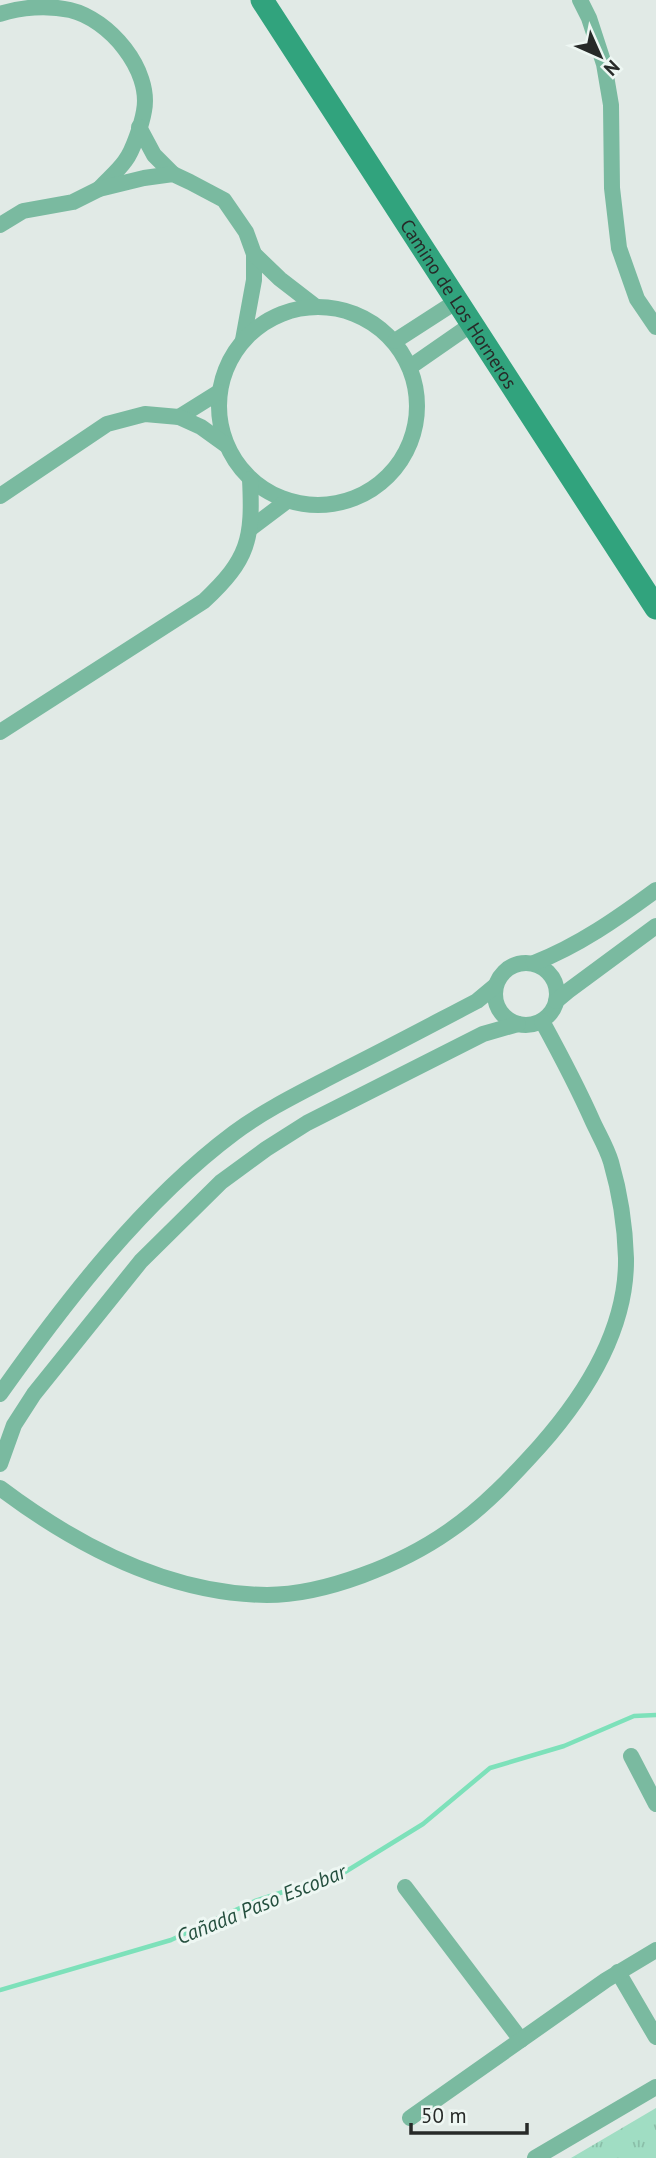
<svg xmlns="http://www.w3.org/2000/svg" width="656" height="2158" font-family="'PT Sans',sans-serif">
<style>
.grass{fill:url(#grass-tufts)}
.lines{fill:none;stroke-linecap:round;stroke-linejoin:round}
.stream{stroke:#7de1ba;stroke-width:4.5}
.street{stroke:#7abaa0;stroke-width:16}
.secondary{stroke:#31a37d;stroke-width:23}
.labels{text-anchor:middle;dominant-baseline:central;stroke-width:6;stroke-linejoin:round;paint-order:stroke}
.street-label{font-size:19px;fill:#272a28;stroke:#eef7f3}
.water-label{font-size:21px;font-style:italic;fill:#244f3e;stroke:#eef7f3}
</style>
<defs>
<pattern id="grass-tufts" width="24" height="20" patternUnits="userSpaceOnUse" patternTransform="scale(1.75)"><rect width="24" height="20" fill="#a0ddc3"/><path d="M3 7l-1-3M5 7V3M7 7l1-3M15 17l-1-3M17 17v-4M19 17l1-3" fill="none" stroke="#8abea8"/></pattern>
</defs>
<rect width="100%" height="100%" fill="#e1eae6"/>
<polygon class="grass" points="656,2108 656,2158 571,2158"/>
<g class="lines">
<polyline class="stream" points="0,1990 171,1940 255,1901 345,1872 423,1824 490,1768 564,1746 634,1716 656,1715"/>
<g class="street">
<polyline points="580,0 589,18 604,64 611,105 612,188 619,248 637,299 656,327"/>
<path d="M0 14C21 7 47 5 70 10 109 19 152 70 144 111 142 123 133 151 125 161 118 171 107 180 99 189"/>
<polyline points="139,127 154,155 173,174"/>
<polyline points="0,225 23,211 73,202 99,189 144,178 173,174 190,182 224,200 246,232 254,254 254,280 243,340"/>
<polyline points="254,254 280,279 315,306"/>
<circle cx="318" cy="406" r="99"/>
<polyline points="395,341 457,301"/>
<polyline points="410,367 472,324"/>
<polyline points="179,417 219,392"/>
<polyline points="0,496 107,424 145,414 179,417 201,427 226,445"/>
<polyline points="251,528 287,501"/>
<path d="M0 732 204 601C249 559 253 539 250 479"/>
<circle cx="526" cy="994" r="31"/>
<path d="M534 963C578 946 618 918 656 890"/>
<polyline points="556,1001 568,991 656,926"/>
<path d="M0 1394C65 1302 143 1201 234 1133 266 1109 304 1091 340 1072 386 1049 431 1025 477 1001L495 986"/>
<polyline points="0,1464 14,1425 34,1394 141,1261 221,1182 266,1149 307,1123 483,1034 518,1024"/>
<path d="M0 1488C77 1546 169 1594 267 1595 325 1595 402 1564 449 1531 483 1508 513 1476 540 1446 586 1394 627 1329 626 1258 625 1226 620 1193 611 1162 607 1148 599 1135 593 1122 578 1088 560 1054 542 1021"/>
<polyline points="631,1756 656,1804"/>
<polyline points="405,1887 521,2040"/>
<polyline points="618,1972 656,2037"/>
<polyline points="410,2118 606,1980 656,1950"/>
<polyline points="535,2158 656,2087"/>
</g>
<path class="secondary" id="s1" d="M262 0 656 608"/>
</g>
<g class="labels">
<g class="street-label">
<text stroke="none"><textPath href="#s1" startOffset="362">Camino de Los Horneros</textPath></text>
</g>
<g class="water-label">
<text transform="translate(261 1904) rotate(-22)">Cañada Paso Escobar</text>
</g>
</g>
<g transform="translate(600 56) rotate(135)" stroke="#eef7f3" stroke-width="5" paint-order="stroke">
<path d="M0-5L12 26L0 18L-12 26Z" fill="#272a28"/>
<text y="-10" font-size="19" font-weight="bold" text-anchor="middle" fill="#272a28">N</text>
</g>
<path d="M411 2123v10h116v-10" fill="none" stroke="#272a28" stroke-width="3.5"/>
<text x="421" y="2123" font-size="21" fill="#272a28" stroke="#eef7f3" stroke-width="5" paint-order="stroke">50 m</text>
</svg>
